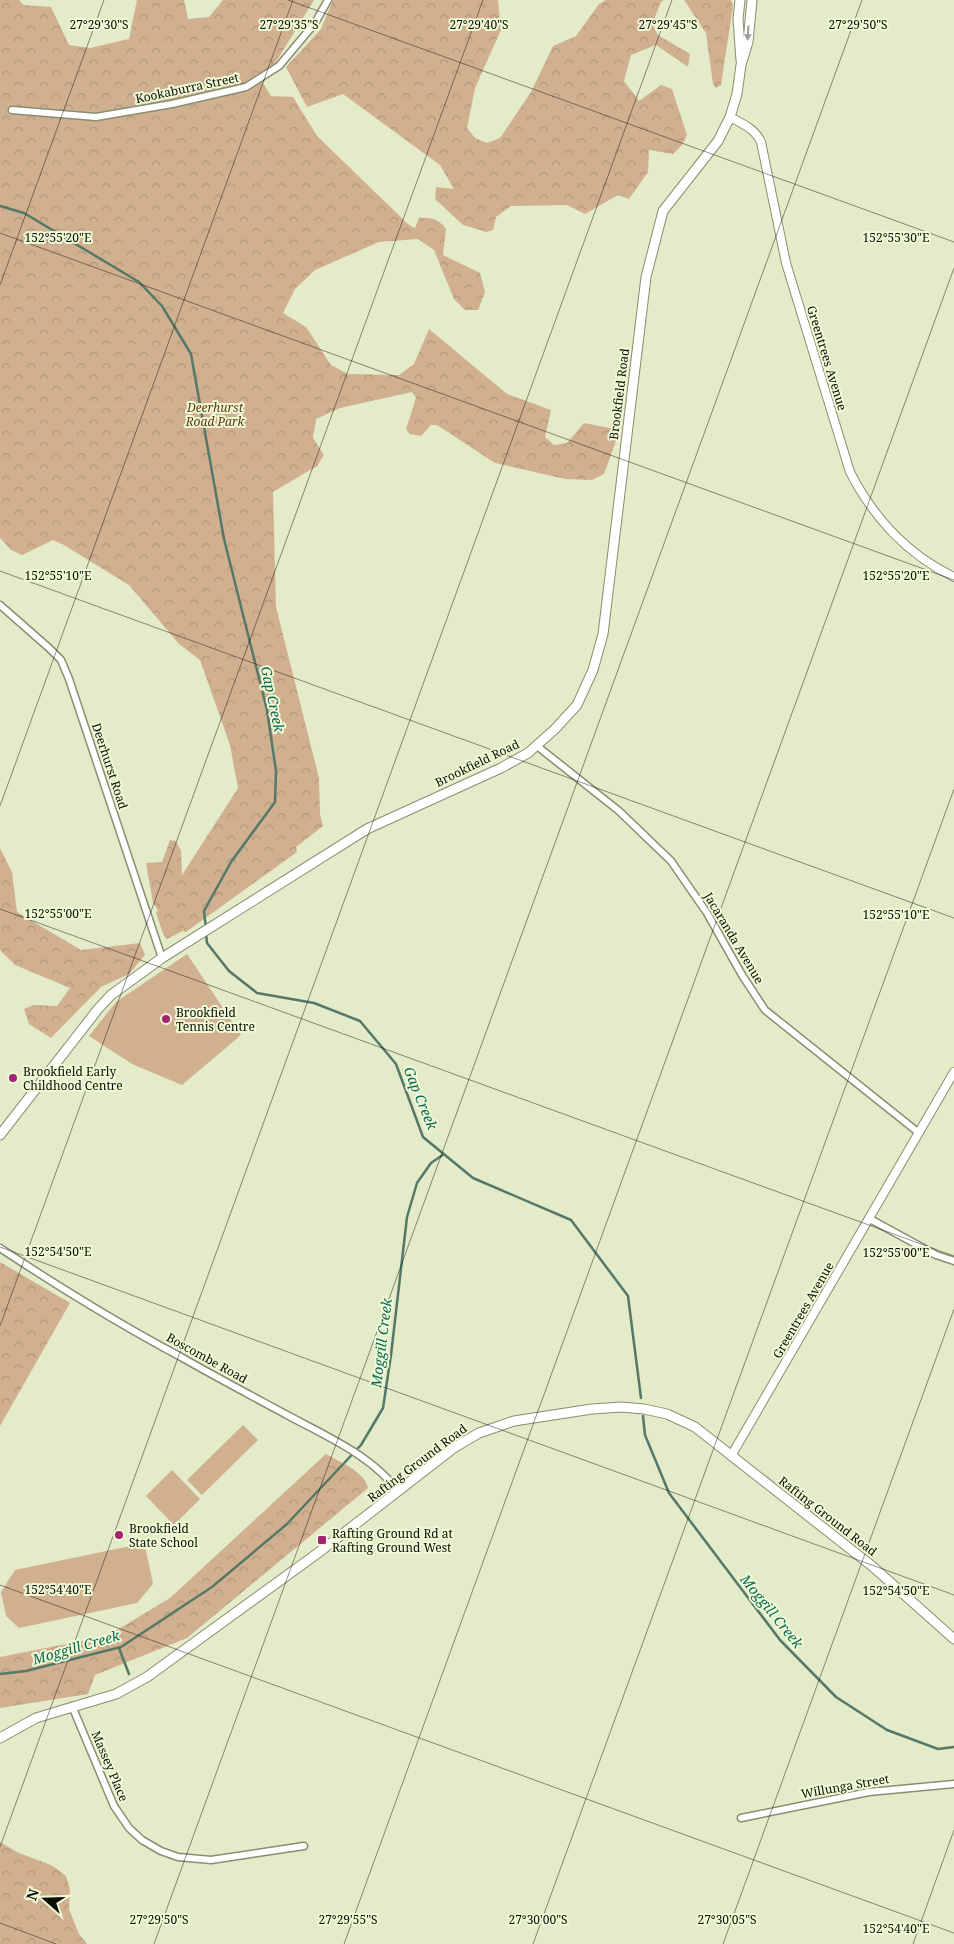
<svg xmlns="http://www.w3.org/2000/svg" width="954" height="1944" font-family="'Noto Serif',serif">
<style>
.forest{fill:url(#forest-crowns)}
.pitch{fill:#d1b090}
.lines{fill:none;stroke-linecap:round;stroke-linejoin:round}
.stream{stroke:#557869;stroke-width:2.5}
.minor-casing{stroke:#888f70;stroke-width:9}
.tertiary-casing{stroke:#888f70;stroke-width:10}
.secondary-casing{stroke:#888f70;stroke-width:11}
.minor{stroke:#fff;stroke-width:6}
.tertiary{stroke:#fff;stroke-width:8}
.secondary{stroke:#fff;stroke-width:9}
.oneway{fill:#9e9f9b}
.ticks{fill:none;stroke:#0c0e04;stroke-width:1;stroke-opacity:0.45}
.poi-dot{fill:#a42373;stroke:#f0f9d6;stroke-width:2}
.labels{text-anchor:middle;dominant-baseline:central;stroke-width:4;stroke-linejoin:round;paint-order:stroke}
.street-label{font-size:12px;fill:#0c0e04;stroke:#f0f9d6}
.park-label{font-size:12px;font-style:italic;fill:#5a3810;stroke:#f0f9d6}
.poi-label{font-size:12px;fill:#0c0e04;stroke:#f0f9d6;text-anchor:start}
.water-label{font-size:14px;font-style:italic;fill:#056851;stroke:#f0f9d6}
.ticks-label{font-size:12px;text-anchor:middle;fill:#0c0e04;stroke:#f0f9d6;stroke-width:4;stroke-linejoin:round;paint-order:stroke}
</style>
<defs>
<pattern id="forest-crowns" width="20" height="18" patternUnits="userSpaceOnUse" patternTransform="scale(1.25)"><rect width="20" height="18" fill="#d1b090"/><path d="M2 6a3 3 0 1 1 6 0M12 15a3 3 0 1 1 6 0" fill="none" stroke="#b2967b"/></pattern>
</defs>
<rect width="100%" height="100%" fill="#e3ebc9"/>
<g class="forest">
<path d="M0 0H19L24 5 51 7 69 45 90 48 129 39 137 0H184L188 19 209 17 223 0H314L263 83 271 96 293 97 317 136 409 225 415 228 419 218C431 217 439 219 446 229L443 255 480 273 485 292 478 310H465L454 299 434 250 418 239 379 242 315 270 295 289 283 313 306 327 331 365 348 374 399 375 414 364 429 329 507 394 551 410 545 437 554 445 567 443 584 423 620 430 604 474 592 480 565 479 495 463 437 425H431L421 436 410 434 406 429 416 398 412 392 340 408 316 419 313 438 324 455 317 466 273 492 276 607 319 778 320 814 323 826 296 847 297 852 186 932 183 931 167 939 164 936 156 913 158 910 153 903 146 863 162 862 170 840 176 841 181 851 182 875 238 788 230 745 200 660 179 644 129 585 64 545 53 540 22 555 11 550 0 538Z"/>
<polygon points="333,0 498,0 501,30 475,88 467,128 475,138 487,143 500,138 531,92 553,46 576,36 599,4 606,0 664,0 661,2 652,24 658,35 690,54 688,67 656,45 631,55 624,81 639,101 661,85 672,89 687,135 682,145 673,154 649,150 648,172 629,199 618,195 585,214 567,205 511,206 496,217 493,230 487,232 463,225 435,199 436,187 454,189 440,165 343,94 307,107 286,67 321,29"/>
<polygon points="684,0 731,0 733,6 721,85 716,88 713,84 706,33"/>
<polygon points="0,848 12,872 17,912 81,950 140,943 145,955 129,974 101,987 51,1038 29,1024 24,1009 33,1005 57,1006 70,988 15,965 0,950"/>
<polygon points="0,1262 70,1303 0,1426"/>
<path d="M326 1454C340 1462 365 1472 368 1488L187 1638 95 1675 88 1694 0 1708V1657L107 1636 170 1598Z"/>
<polygon points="0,1842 17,1852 53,1866 66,1876 70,1889 69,1909 79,1934 87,1944 0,1944"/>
</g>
<g class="pitch">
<polygon points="187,954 241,1035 182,1085 132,1064 89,1036 116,1002"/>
<polygon points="243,1425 258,1440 202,1495 187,1480"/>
<polygon points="172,1470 200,1499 174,1525 146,1496"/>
<polygon points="135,1545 146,1550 153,1584 137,1603 19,1628 6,1616 1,1592 15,1570"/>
</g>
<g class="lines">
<g class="stream">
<polyline points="0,206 24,213 139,282 162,306 191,354 224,539 267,710 276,771 275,802 231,862 204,911 206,929"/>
<polyline points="206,934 207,943 229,971 257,993 314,1003 360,1021 396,1064 423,1137 473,1178 571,1220 628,1296 641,1398"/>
<polyline points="643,1416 645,1435 669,1493 780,1640 836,1697 887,1730 938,1749 954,1747"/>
<polyline points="119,1648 129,1674"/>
<polyline points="0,1674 26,1671 121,1647 212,1587 287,1524 361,1445 383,1408 391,1355 407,1217 417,1183 431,1163 444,1154"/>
</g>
<defs>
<g id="minor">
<polyline points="12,110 96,117 172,104 246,87 279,66 315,23 328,0"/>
<polyline points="0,605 49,648 61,660 69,679 162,958"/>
<polyline points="537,746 619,811 671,861 707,913 742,975 765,1010 919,1133"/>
<polyline points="870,1219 936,1255 954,1261"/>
<path d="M0 1248C59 1287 119 1324 181 1357 216 1377 252 1396 287 1415 324 1435 375 1457 398 1492"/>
<polyline points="72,1706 114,1806 129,1828 142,1840 161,1851 178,1857 211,1860 304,1846"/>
<polyline points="741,1818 869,1792 954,1784"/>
</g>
<g id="tertiary">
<path d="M730 117C743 124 755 129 761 142L786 263 850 472C873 517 908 555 954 577"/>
<polyline points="731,1456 954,1072"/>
</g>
<g id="secondary">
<polyline points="740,0 738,19 741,60"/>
<polyline points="0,1135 98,1009 111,995 162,958 367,829 501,768 528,753 555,729 577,705 593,670 603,634 646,277 663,211 718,141 730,117 737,94 741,65 748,42 752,0"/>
<polyline points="0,1738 36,1718 116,1694 147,1677 322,1550 455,1447 479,1433 514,1421 592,1409 621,1407 644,1409 667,1414 695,1427 872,1566 954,1639"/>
</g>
</defs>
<use href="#minor" class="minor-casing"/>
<use href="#tertiary" class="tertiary-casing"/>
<use href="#secondary" class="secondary-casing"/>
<use href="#minor" class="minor"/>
<use href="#tertiary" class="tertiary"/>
<use href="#secondary" class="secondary"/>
</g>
<defs><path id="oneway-solid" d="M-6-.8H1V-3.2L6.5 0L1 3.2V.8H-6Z" transform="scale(1.25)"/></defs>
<use class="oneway" href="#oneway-solid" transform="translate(748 33) rotate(94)"/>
<path class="ticks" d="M288 0 954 242M0 233 954 580M0 285 104 0M0 571 954 918M0 806 293 0M0 909 954 1256M0 1247 954 1595M0 1326 483 0M0 1585 954 1933M0 1847 672 0M0 1923 56 1944M154 1944 862 0M344 1944 954 268M533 1944 954 789M723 1944 954 1309M913 1944 954 1830"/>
<g class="poi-dot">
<circle cx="166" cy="1019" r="5"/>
<circle cx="13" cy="1078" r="5"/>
<circle cx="119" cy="1535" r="5"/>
<rect x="317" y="1535" width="10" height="10" rx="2.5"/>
</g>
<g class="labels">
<g class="street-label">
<text transform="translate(187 88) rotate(-12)">Kookaburra Street</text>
<text transform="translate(827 358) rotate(73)">Greentrees Avenue</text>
<text transform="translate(619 394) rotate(-83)">Brookfield Road</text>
<text transform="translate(477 763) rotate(-26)">Brookfield Road</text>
<text transform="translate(110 766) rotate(72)">Deerhurst Road</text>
<text transform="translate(734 938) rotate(59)">Jacaranda Avenue</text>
<text transform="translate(803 1310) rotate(-60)">Greentrees Avenue</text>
<text transform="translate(207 1358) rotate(29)">Boscombe Road</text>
<text transform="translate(417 1463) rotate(-37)">Rafting Ground Road</text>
<text transform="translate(828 1516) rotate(38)">Rafting Ground Road</text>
<text transform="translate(110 1766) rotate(67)">Massey Place</text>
<text transform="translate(845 1786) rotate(-10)">Willunga Street</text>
</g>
<g class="park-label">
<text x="215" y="407">Deerhurst<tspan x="215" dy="14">Road Park</tspan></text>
</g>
<g class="poi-label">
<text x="176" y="1012">Brookfield<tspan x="176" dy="14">Tennis Centre</tspan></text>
<text x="23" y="1071">Brookfield Early<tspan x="23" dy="14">Childhood Centre</tspan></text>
<text x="129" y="1528">Brookfield<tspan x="129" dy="14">State School</tspan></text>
<text x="332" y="1533">Rafting Ground Rd at<tspan x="332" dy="14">Rafting Ground West</tspan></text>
</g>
<g class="water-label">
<text transform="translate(273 699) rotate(78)">Gap Creek</text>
<text transform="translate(421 1098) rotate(68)">Gap Creek</text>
<text transform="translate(381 1343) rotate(-83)">Moggill Creek</text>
<text transform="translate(772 1611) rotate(51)">Moggill Creek</text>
<text transform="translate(76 1647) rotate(-16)">Moggill Creek</text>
</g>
</g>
<g class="ticks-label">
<text x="99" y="29">27°29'30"S</text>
<text x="289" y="29">27°29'35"S</text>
<text x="479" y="29">27°29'40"S</text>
<text x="668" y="29">27°29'45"S</text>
<text x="858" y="29">27°29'50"S</text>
<text x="58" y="242">152°55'20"E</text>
<text x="896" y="242">152°55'30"E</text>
<text x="58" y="580">152°55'10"E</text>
<text x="896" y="580">152°55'20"E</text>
<text x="58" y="918">152°55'00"E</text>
<text x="896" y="919">152°55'10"E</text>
<text x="58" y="1256">152°54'50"E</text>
<text x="896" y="1257">152°55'00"E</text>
<text x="58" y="1594">152°54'40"E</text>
<text x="896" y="1595">152°54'50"E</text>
<text x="159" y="1924">27°29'50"S</text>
<text x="348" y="1924">27°29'55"S</text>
<text x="538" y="1924">27°30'00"S</text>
<text x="727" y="1924">27°30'05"S</text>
<text x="896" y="1933">152°54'40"E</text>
</g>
<g transform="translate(45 1899) rotate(290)" stroke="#f0f9d6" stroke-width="4" paint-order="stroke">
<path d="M0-4L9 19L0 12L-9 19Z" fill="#0c0e04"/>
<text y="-8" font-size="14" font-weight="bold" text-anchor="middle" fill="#0c0e04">N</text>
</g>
</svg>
